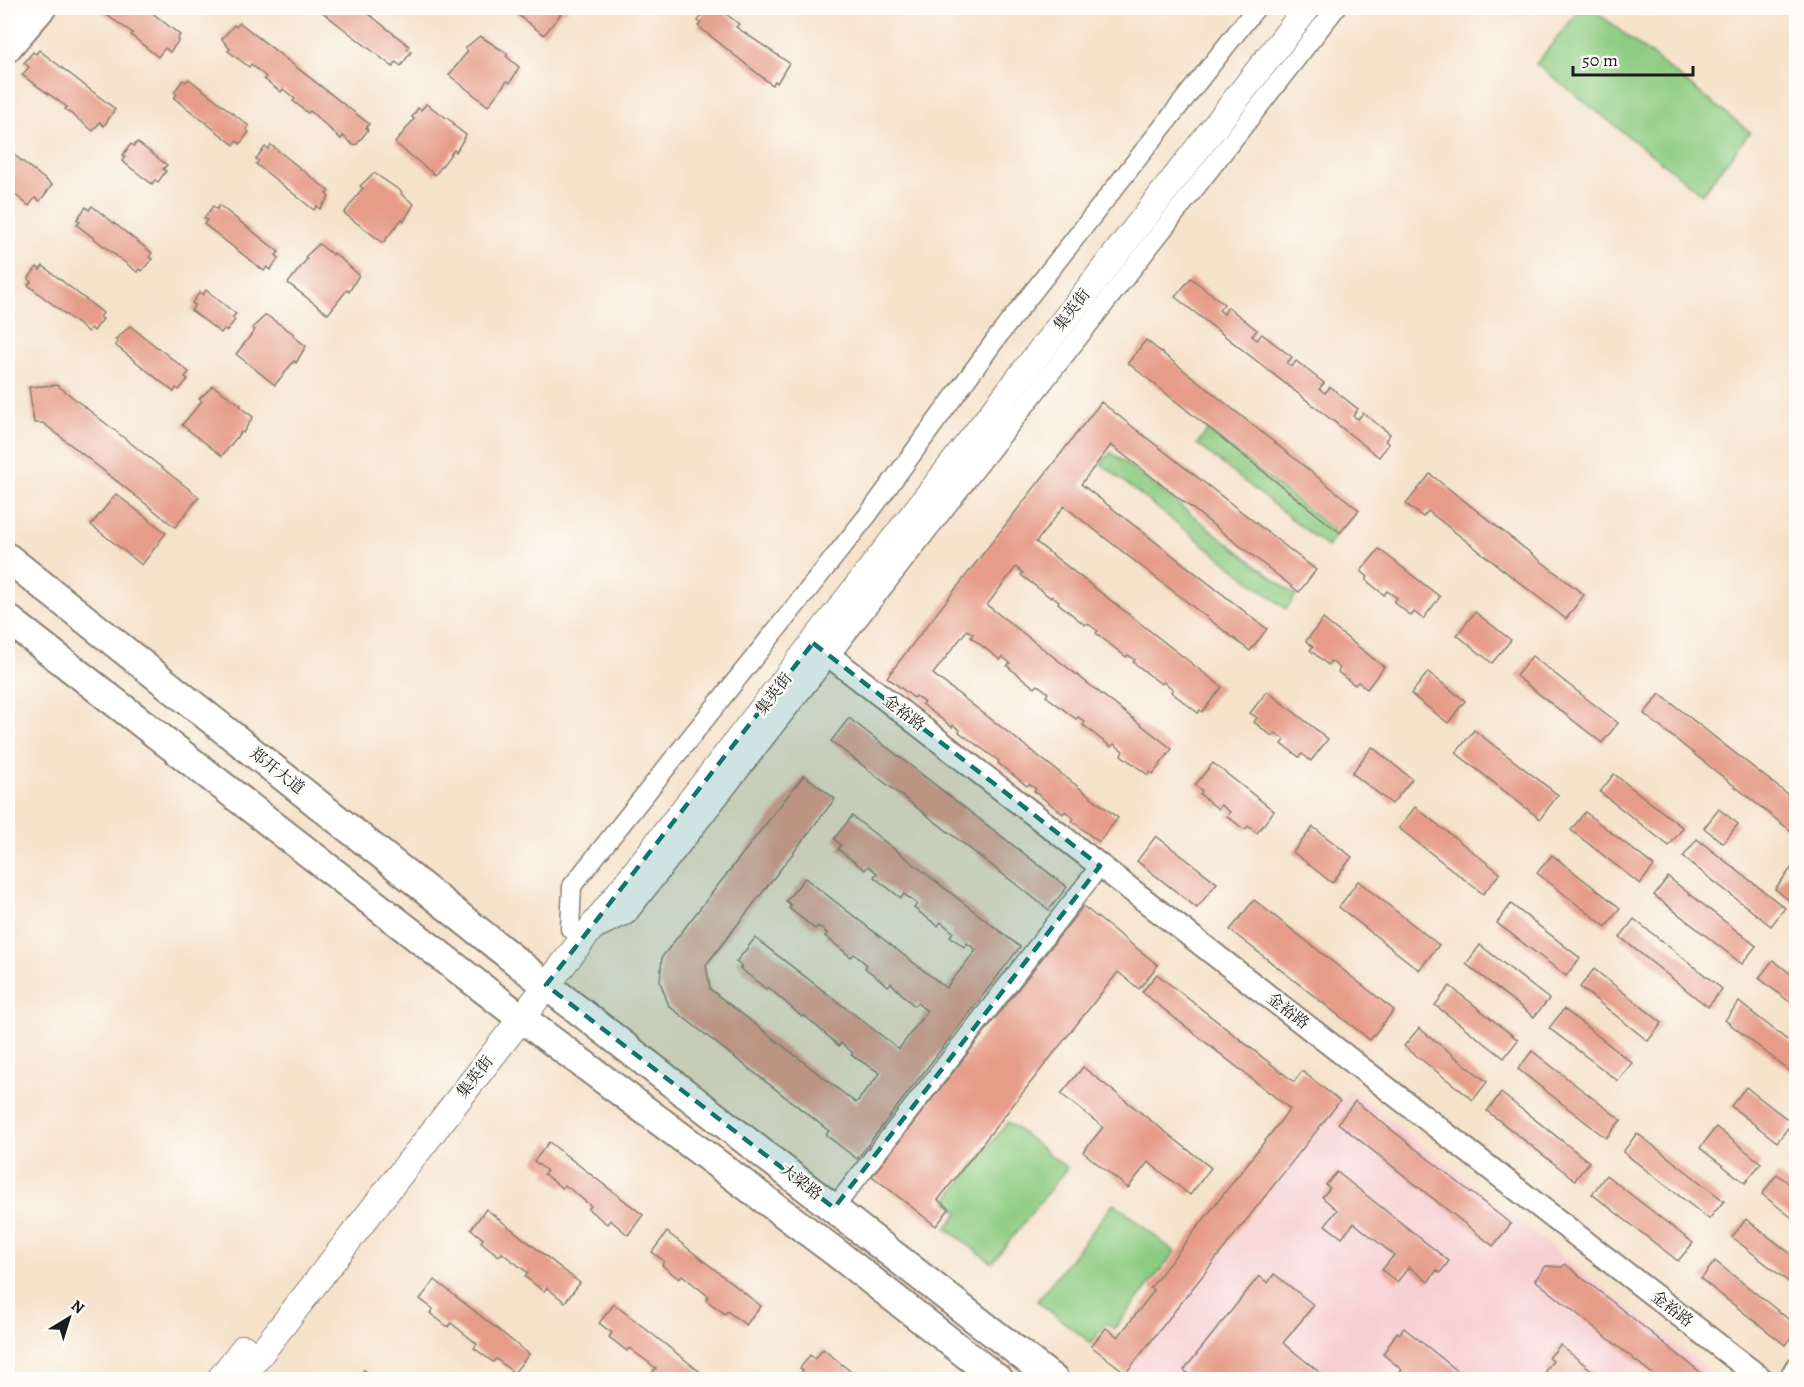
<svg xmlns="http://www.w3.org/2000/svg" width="1804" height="1387" font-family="Alegreya,'Noto Serif SC',serif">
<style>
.built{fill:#f7cfd2}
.green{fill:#8dcb81;stroke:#54744e;stroke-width:1.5}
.building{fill:#e69c89}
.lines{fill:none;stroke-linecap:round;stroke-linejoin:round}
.minor-casing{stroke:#887f73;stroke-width:21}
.tertiary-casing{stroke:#887f73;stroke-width:26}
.secondary-casing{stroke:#887f73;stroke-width:28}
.primary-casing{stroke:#887f73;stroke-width:32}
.minor{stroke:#fff;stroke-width:18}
.tertiary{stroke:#fff;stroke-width:22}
.secondary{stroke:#fff;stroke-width:26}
.primary{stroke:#fff;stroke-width:28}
.marked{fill:#0f766e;fill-opacity:0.2;stroke:#0f766e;stroke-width:4.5;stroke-dasharray:12 8;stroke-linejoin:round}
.labels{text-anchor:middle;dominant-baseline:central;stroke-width:4.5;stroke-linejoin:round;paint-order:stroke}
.street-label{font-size:16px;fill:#1c1c1c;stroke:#fdfcf7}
</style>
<rect width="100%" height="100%" fill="#fdfcf7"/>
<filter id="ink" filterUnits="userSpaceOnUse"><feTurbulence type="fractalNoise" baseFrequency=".0167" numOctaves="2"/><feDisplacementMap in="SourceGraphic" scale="12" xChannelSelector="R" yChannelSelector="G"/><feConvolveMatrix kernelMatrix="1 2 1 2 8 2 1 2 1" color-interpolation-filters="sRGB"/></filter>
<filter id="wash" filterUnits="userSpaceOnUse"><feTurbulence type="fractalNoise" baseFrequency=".008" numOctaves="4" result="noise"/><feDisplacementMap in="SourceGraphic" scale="24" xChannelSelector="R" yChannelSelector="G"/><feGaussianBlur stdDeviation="1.35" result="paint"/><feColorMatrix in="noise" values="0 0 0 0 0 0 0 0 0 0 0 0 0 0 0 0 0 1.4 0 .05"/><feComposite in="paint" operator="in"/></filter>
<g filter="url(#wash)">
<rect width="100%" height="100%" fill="#f5e2ca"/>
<polygon class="built" points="1350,1089 1719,1379 1122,1380"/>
<g class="green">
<polygon points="1581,8 1591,8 1750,132 1702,194 1536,64"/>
<polygon points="1208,430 1337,533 1327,547 1197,444"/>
<polygon points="1111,452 1296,596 1286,609 1101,464"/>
<polygon points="1008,1122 1067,1168 992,1263 946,1228 959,1212 946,1201"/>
<polygon points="1114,1203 1175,1252 1114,1329 1106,1323 1091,1343 1037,1301"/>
</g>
<g id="blocks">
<g class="building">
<polygon points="96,8 146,8 180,35 177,39 179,40 170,52 165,48 158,57 131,35 133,33"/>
<polygon points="317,8 361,8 409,46 407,49 411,52 401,66 396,62 393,67"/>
<polygon points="509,8 569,8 565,12 563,11 544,35"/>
<polygon points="708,8 718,8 739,24 736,27 789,63 777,83 775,81 772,85 698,26 701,23 698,21"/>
<polygon points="240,23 369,124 366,128 368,130 357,144 353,145 343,136 341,139 310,111 308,113 293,101 295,99 283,89 281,92 264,79 266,77 251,64 249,67 228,51 230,49 222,39 234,25 236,27"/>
<polygon points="480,36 508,54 506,56 519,67 510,83 507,81 488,106 449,75 468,51 465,48"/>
<polygon points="39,50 115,109 104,126 100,122 93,131 65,109 67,107 22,75 29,67 24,63 33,52 36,54"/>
<polygon points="189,79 249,126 246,129 249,132 240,144 237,141 234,145 174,98 177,94 174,92 183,80 186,82"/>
<polygon points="426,104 454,123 453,125 466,135 456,152 454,150 435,175 395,143 414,119 412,117 418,108 421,110"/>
<polygon points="137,142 167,165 163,169 166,171 158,182 155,180 152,184 122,161 125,157 123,155 131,144 134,146"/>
<polygon points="271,145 329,191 326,194 329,197 320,209 317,206 314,210 256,164 259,161 256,159 265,147 268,149"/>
<polygon points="8,150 52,185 40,201 35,198 29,206 8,189"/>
<polygon points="374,173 402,192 401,194 414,204 404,221 402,219 383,243 344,213 363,188 360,186"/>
<polygon points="219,205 279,252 276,255 279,258 270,270 267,267 264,271 204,224 207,220 204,218 213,206 217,209"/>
<polygon points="92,206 152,253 149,257 152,259 142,271 139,269 137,272 77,225 80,222 77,219 86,207 89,210"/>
<polygon points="319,244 333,255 334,253 359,275 349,292 347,290 328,314 288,283 307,259 305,257"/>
<polygon points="43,266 103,313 100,317 103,319 94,331 91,328 88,332 28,285 31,282 28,279 37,267 40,270"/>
<polygon points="1191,278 1224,304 1219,310 1224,314 1228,307 1257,330 1252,336 1257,340 1262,334 1292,357 1287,363 1292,367 1296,361 1324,383 1319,389 1325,393 1330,387 1358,409 1353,416 1358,419 1363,413 1390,434 1385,441 1389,444 1379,457 1175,297"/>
<polygon points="206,290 236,314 232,318 235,320 227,331 224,329 221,333 191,310 195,305 192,303 200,292 203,295"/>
<polygon points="266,315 294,334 293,336 306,346 296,363 294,361 275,385 236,354 255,330 252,328"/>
<polygon points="130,326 189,372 185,377 188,379 179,390 176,388 174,392 115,345 118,342 115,340"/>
<polygon points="1146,340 1359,510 1340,533 1128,363"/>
<polygon points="57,385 199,497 175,527 43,423 34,423 29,387"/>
<polygon points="213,386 241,405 240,407 253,417 243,433 241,432 222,456 182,425 202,401 199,399"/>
<polygon points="1101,402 1316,570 1299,592 1111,445 1081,484 1267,629 1250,651 1064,506 1036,542 1222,687 1202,712 1200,710 1198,713 1171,692 1173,689 1163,682 1161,684 1133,662 1135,660 1128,655 1126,657 1096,633 1098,631 1087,623 1085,625 1058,603 1059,601 1052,596 1051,598 1021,575 1023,573 1016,567 987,605 1172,749 1153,774 1150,772 1148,775 1121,755 1123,751 1114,744 1111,747 1083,725 1085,722 1078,717 1076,719 1046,696 1048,693 1038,685 1035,688 1007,666 1010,663 1003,657 1000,660 971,637 973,634 967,630 933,674 1118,818 1099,842 1072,821 1074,819 1065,811 1063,814 1034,791 1036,789 1029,784 1027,786 998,763 999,761 959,732 960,730 953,725 952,727 922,704 924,702 916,696 914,698 887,677"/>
<polygon points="1430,474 1584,595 1566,619 1428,511 1423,517 1406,504"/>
<polygon points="116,494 166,533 142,565 91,525"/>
<polygon points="1379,549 1440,597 1423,619 1414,612 1411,616 1394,602 1397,598 1387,591 1384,595 1366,580 1368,577 1361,571"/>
<polygon points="1475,612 1511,640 1492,663 1457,635"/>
<polygon points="1323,619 1384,667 1367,689 1358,682 1355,685 1338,672 1340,668 1331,661 1328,665 1310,650 1313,647 1306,641"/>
<polygon points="1532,656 1618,723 1602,743 1516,676"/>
<polygon points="1428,672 1465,701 1448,723 1411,694"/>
<polygon points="1267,691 1328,739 1311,761 1302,754 1299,757 1282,744 1285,740 1275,733 1272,736 1254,722 1257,718 1250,713"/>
<polygon points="1660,694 1796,801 1796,835 1644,714"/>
<polygon points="849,718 1067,887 1049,910 831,741"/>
<polygon points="1474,730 1558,795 1540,819 1456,753"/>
<polygon points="1372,747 1412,779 1392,804 1352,773"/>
<polygon points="1213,763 1274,811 1257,833 1248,826 1245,830 1227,816 1230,812 1221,805 1218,809 1200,794 1202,791 1195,785"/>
<polygon points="1614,774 1683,828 1669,846 1600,792"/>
<polygon points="804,775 835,799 706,965 710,989 856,1103 880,1073 851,1055 853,1053 841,1043 839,1046 804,1015 802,1017 768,987 766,989 740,968 742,966 736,962 755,938 899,1049 927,1011 917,1003 914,1006 891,983 888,986 865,968 867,965 854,954 851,957 825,936 827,933 818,926 815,929 789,908 791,905 786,901 805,878 946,988 976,950 967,943 964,947 950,936 953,932 941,922 938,926 914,908 917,904 904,894 901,898 874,877 877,873 868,866 865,870 838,849 841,845 834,839 852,816 1020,947 857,1159 826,1135 829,1131 669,1006 660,982 662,957"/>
<polygon points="1415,807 1500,873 1483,894 1399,828"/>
<polygon points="1719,809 1738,824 1723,843 1704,828"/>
<polygon points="1585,812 1654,866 1640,884 1571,830"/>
<polygon points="1313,827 1352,857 1332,883 1293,852"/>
<polygon points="1156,836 1217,883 1197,908 1137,861"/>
<polygon points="1697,839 1785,908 1771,926 1683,857"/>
<polygon points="1552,855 1620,908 1606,927 1537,873"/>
<polygon points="1793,866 1796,869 1795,905 1775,889"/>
<polygon points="1668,877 1756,946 1742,964 1654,895"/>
<polygon points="1358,881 1439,945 1419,970 1339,907"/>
<polygon points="1254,900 1394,1010 1370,1040 1230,930"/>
<polygon points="1511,904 1580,958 1566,976 1497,923"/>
<polygon points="1083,906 1158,965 1139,989 1118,972 938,1200 949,1209 936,1226 872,1176"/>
<polygon points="1634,919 1722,989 1708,1007 1620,937"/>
<polygon points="1480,945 1549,999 1534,1017 1466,964"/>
<polygon points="1773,960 1796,978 1796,1007 1759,978"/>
<polygon points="1594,969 1662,1023 1648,1041 1580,987"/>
<polygon points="1157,974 1294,1082 1302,1071 1340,1101 1126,1373 1091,1346 1106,1328 1118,1337 1154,1291 1150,1288 1290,1109 1142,992"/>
<polygon points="1450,986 1518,1040 1504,1058 1435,1005"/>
<polygon points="1739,1002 1796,1047 1796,1076 1725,1020"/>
<polygon points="1564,1009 1632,1063 1618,1081 1549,1028"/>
<polygon points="1419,1028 1487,1082 1473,1100 1404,1046"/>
<polygon points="1532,1051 1621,1120 1606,1138 1518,1069"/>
<polygon points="1083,1067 1211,1168 1190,1195 1148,1162 1128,1188 1083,1152 1103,1127 1061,1094"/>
<polygon points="1746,1087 1792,1123 1777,1142 1731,1106"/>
<polygon points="1501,1093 1589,1162 1575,1180 1487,1111"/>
<polygon points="1355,1101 1511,1224 1493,1246 1338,1123"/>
<polygon points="1716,1127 1761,1163 1745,1183 1700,1148"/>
<polygon points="1637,1133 1724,1201 1709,1219 1623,1152"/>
<polygon points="549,1142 643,1215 628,1235 610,1220 607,1224 588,1209 591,1206 565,1185 562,1188 544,1174 547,1171 534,1161"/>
<polygon points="1337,1172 1449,1261 1440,1273 1437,1270 1428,1282 1409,1267 1397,1282 1382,1270 1394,1255 1354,1223 1342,1238 1325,1225 1337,1210 1322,1197 1330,1188 1326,1185"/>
<polygon points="1777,1174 1796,1189 1796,1221 1762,1194"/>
<polygon points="1606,1175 1693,1243 1678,1261 1592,1194"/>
<polygon points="486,1209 580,1283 565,1302 547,1288 544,1291 525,1277 528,1273 502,1253 499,1256 481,1242 483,1239 471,1229"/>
<polygon points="1746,1219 1796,1258 1796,1288 1732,1237"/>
<polygon points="667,1232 761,1306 746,1325 727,1311 725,1314 706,1300 708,1296 682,1275 679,1279 662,1265 664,1261 652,1252"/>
<polygon points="1715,1261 1796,1325 1796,1331 1785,1345 1701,1279"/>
<polygon points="1565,1264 1710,1380 1660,1380 1535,1280 1546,1266 1562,1267"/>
<polygon points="1274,1274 1314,1305 1283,1343 1329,1380 1196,1380 1184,1370 1259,1276 1268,1283"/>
<polygon points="435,1280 529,1354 514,1373 496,1359 493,1362 474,1348 477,1344 451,1323 448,1327 430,1313 433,1309 420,1299"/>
<polygon points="614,1304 708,1378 707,1380 663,1380 653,1371 656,1368 629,1348 627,1351 609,1337 612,1333 599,1323"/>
<polygon points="1404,1328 1469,1380 1426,1380 1420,1375 1416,1380 1410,1380 1400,1372 1402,1370 1383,1354 1397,1332 1399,1334"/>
<polygon points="1560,1345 1604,1380 1556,1380 1545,1371 1553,1361 1549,1358"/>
<polygon points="823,1349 861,1380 810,1380 801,1373 803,1370 800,1368 810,1355 815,1359"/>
<polygon points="364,1370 373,1377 372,1380 352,1380 355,1375 358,1378"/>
</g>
</g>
</g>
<g filter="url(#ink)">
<use href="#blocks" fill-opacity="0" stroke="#887f73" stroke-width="1.5"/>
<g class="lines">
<defs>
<g id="minor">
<polyline points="570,929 572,886 867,516 999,335 1256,8"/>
<polyline points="590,932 627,915 1336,8"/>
<polyline points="834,1208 1100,866"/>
</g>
<g id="tertiary">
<polyline points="8,26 23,8"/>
<polyline points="8,51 45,8"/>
<polyline points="813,643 1763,1380"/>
<polyline points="1790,1380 1796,1369"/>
</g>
<g id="secondary">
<polyline points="219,1380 244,1348"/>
<polyline points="240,1380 1307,8"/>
</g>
<g id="primary">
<polyline points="8,558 546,985 1054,1380"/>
<polyline points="8,619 508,1008 834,1251 999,1380"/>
</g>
</defs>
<use href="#minor" class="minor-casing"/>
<use href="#tertiary" class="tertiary-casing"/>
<use href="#secondary" class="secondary-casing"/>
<use href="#primary" class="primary-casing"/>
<use href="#minor" class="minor"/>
<use href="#tertiary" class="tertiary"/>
<use href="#secondary" class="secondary"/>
<use href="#primary" class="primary"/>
</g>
</g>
<path class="marked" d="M813 643 1100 866 834 1208 546 985Z"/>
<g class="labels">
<g class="street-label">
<text transform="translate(1072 310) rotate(-52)">集英街</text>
<text transform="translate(774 694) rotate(-52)">集英街</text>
<text transform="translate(904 713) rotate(38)">金裕路</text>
<text transform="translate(277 771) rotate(38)">郑开大道</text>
<text transform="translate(1288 1011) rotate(38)">金裕路</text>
<text transform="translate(475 1077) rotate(-52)">集英街</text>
<text transform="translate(801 1182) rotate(38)">大梁路</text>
<text transform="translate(1672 1309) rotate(38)">金裕路</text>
</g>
</g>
<rect width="1804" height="1387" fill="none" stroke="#fdfcf7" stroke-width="30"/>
<g transform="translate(69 1318) rotate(38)" stroke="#fdfcf7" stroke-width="4.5" paint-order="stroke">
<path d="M0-4.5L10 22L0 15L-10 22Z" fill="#1c1c1c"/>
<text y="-9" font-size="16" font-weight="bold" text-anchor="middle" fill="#1c1c1c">N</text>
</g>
<path d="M1573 66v9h120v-9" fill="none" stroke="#1c1c1c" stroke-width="3"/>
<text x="1582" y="66" font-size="18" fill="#1c1c1c" stroke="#fdfcf7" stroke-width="4.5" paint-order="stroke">50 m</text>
</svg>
